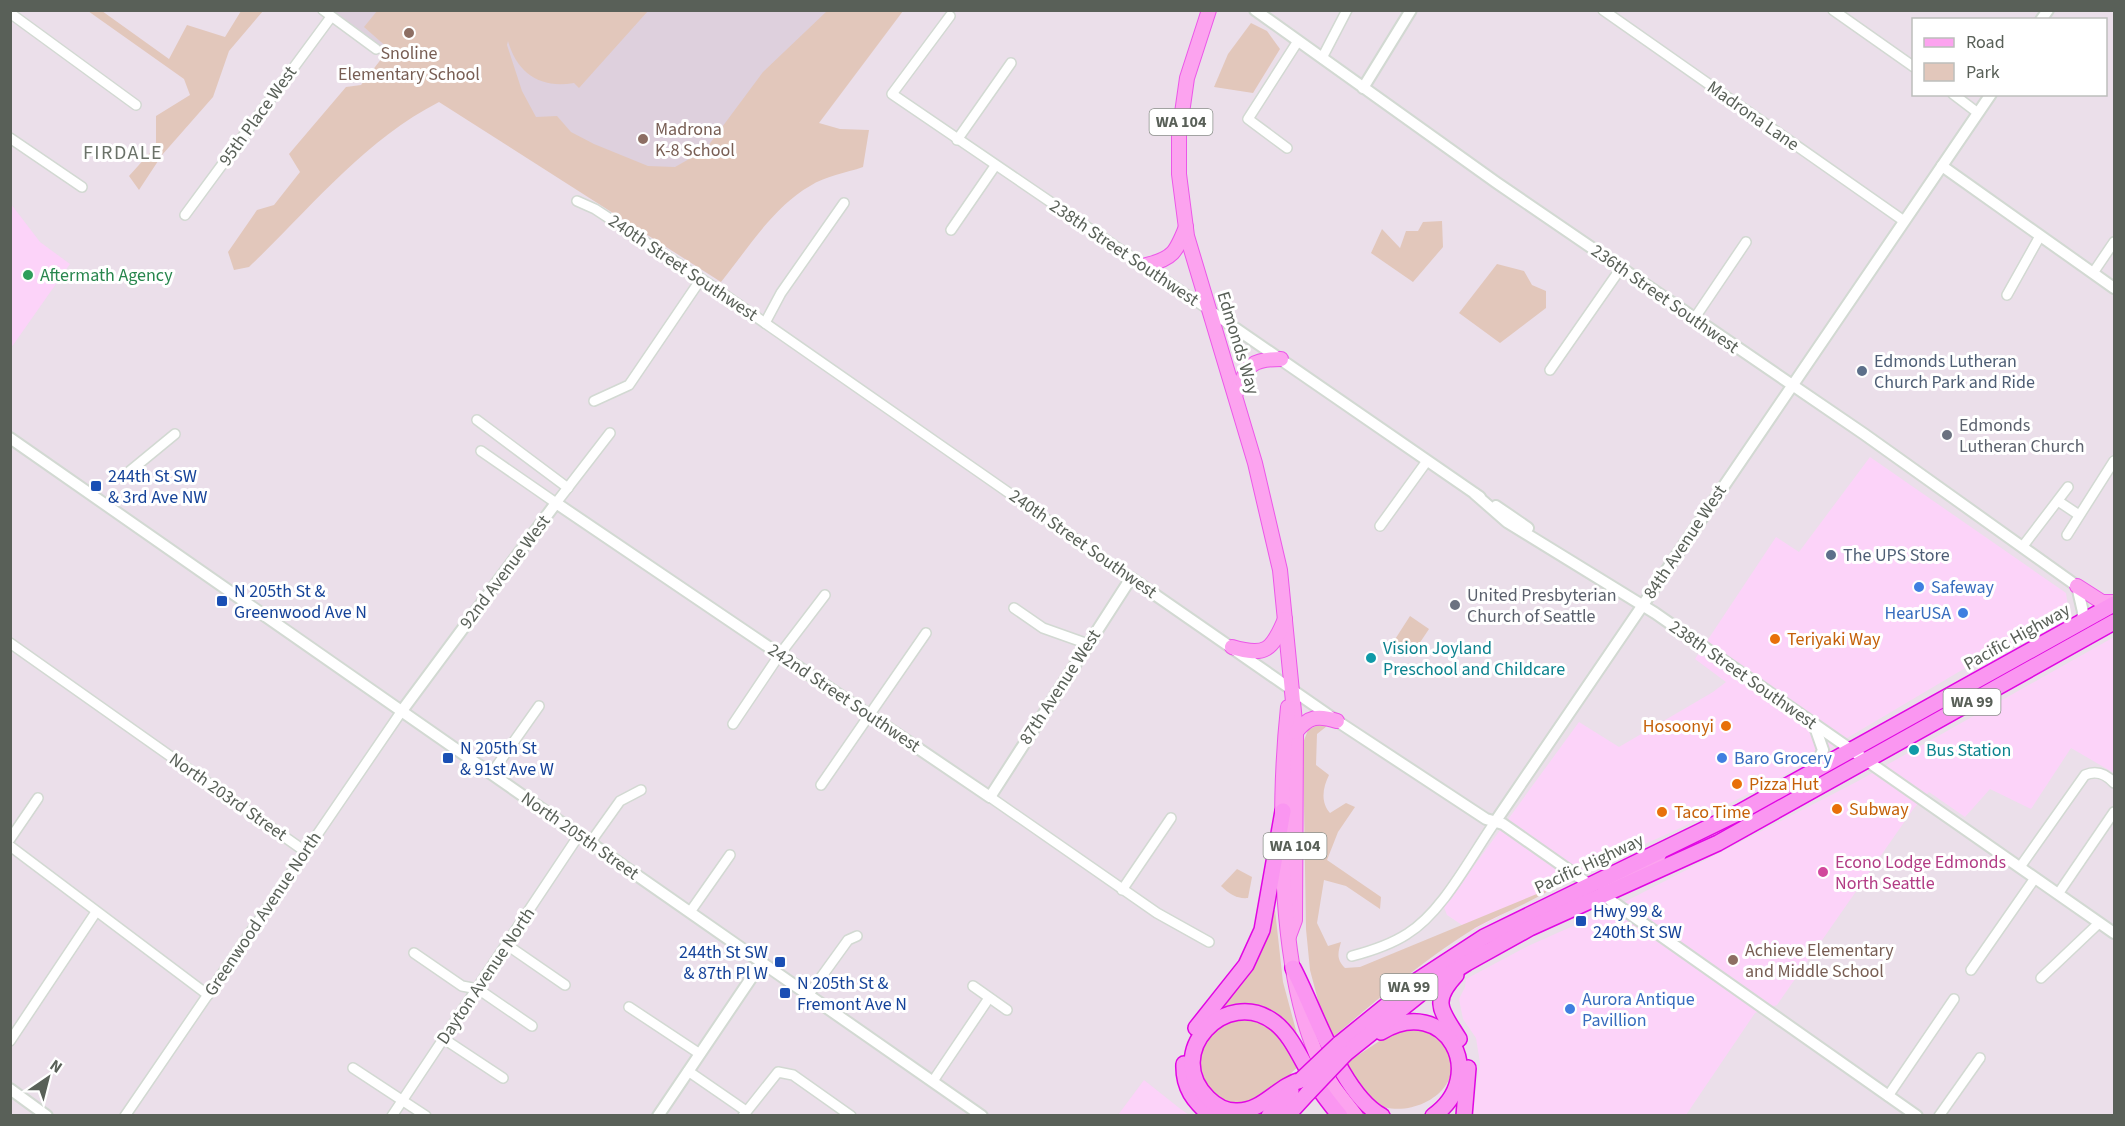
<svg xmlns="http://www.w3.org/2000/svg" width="2125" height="1126" font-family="'Source Sans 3',sans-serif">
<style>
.commercial{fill:#fcd3f9}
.education{fill:#ded0dd}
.green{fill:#e2c7bb}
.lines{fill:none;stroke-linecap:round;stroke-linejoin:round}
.minor-casing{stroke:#d2d9d2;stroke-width:12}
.tertiary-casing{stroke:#d2d9d2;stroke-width:14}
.primary-casing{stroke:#ec57e8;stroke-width:16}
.trunk-casing{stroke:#e107e3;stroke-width:18}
.minor{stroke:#fff;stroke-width:9}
.tertiary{stroke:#fff;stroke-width:10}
.primary{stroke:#fca3ef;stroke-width:14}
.trunk{stroke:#fa96f1;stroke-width:15}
.trunk-bridge-casing{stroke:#e107e3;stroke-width:18;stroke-linecap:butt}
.trunk-bridge{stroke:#fa96f1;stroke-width:15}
.education-dot{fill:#8d6e63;stroke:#fff;stroke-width:2}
.leisure-dot{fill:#2e9e5b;stroke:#fff;stroke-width:2}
.service-dot{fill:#5c6f8a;stroke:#fff;stroke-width:2}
.worship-dot{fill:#6b7280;stroke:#fff;stroke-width:2}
.transit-dot{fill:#1a4fb4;stroke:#fff;stroke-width:2}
.shop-dot{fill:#3f7fe0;stroke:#fff;stroke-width:2}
.food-dot{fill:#e8710a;stroke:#fff;stroke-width:2}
.culture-dot{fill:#0f9aa8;stroke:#fff;stroke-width:2}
.hotel-dot{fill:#d1479c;stroke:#fff;stroke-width:2}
.labels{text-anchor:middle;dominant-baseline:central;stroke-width:6;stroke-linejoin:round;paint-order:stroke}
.shield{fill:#fff;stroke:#8b908a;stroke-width:1.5}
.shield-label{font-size:16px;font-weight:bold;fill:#596058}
.education-label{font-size:18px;fill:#785e54;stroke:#fff;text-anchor:start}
.street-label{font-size:18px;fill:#596058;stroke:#fff}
.leisure-label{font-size:18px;fill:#27864d;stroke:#fff;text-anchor:start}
.service-label{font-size:18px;fill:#4e5e75;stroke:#fff;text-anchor:start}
.worship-label{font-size:18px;fill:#5b616d;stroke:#fff;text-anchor:start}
.transit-label{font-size:18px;fill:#164399;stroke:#fff;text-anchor:start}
.shop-label{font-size:18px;fill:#366cbe;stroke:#fff;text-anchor:start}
.food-label{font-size:18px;fill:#c56008;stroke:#fff;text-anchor:start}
.culture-label{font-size:18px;fill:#0d838f;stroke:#fff;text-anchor:start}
.hotel-label{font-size:18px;fill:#b23c85;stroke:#fff;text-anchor:start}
.neighbourhood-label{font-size:20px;letter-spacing:1.5px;fill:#6b7269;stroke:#fff}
</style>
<rect width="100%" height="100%" fill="#ebdfea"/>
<g class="commercial">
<polygon points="11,204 40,242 70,264 11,348"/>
<polygon points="1870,457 2066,593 2068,607 1778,779 1674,831 1587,870 1471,931 1447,915 1444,907 1579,722 1619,747 1713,692 1726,682 1695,659 1776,537 1799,552"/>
<polygon points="2114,637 2114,773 2071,748 2031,809 1990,789 1965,817 1929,792 1914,808 1777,1005 1755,1013 1686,1115 1477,1115 1473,1113 1480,1063 1476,1038 1463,1019 1459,999 1465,987 1466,979 1528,946 1609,910 1860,780"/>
<polygon points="1144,1080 1178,1107 1189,1115 1118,1115"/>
</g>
<polygon class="education" points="332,11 859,11 661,218 398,62"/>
<g class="green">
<polygon points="88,11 102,11 169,59 187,25 225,37 241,11 263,11 229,51 213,97 162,155 139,190 129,176 156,146 156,116 190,95 184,79"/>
<path d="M377 11H648L579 88 574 83C540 89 517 73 508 41L507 45 522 91 536 117 557 116 571 132 594 144 648 166 675 167 705 150 763 72 827 11H903L819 123 840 129 869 130 863 167C846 173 825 176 810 186 773 207 747 250 721 282L439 102C363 141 310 209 249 267L234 270 228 252 257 210 274 205 300 172 289 154 346 87 361 85 389 49 364 27Z"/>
<polygon points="1251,23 1267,31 1280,49 1253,93 1214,87 1228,54"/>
<polygon points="1442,221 1443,247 1413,282 1371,253 1382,229 1400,248 1406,231 1418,231 1423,222"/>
<polygon points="1497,264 1524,271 1532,285 1546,291 1546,308 1500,343 1459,313"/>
<polygon points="1410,616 1429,629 1411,656 1392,644"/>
<path d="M1318 725 1327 726 1317 734 1316 765 1329 775C1323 787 1320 802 1330 813L1346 803 1355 807 1338 832 1327 860 1381 897 1380 909 1346 886 1324 880 1317 923 1328 946 1341 942C1338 953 1336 959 1345 968L1360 967 1556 886C1531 903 1501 913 1475 928 1423 960 1378 999 1332 1038L1319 1004 1310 970 1306 929 1303 743 1308 730Z"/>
<path d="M1237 869 1252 877 1248 898C1237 899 1229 894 1221 886Z"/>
<path d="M1275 910 1283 982 1297 1034C1290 1031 1286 1023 1280 1018 1263 1004 1238 1002 1219 1011L1271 912Z"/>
<path d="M1249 1017 1279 1033 1299 1066C1287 1076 1274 1092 1260 1099 1216 1120 1183 1068 1212 1033 1215 1030 1218 1025 1222 1023 1229 1020 1241 1019 1249 1017Z"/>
<path d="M1407 1027C1414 1028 1424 1028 1430 1031 1434 1033 1437 1037 1440 1040 1479 1082 1413 1126 1372 1102 1362 1092 1354 1076 1345 1064L1390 1034Z"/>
</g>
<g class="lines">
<defs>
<g id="minor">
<polyline points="323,10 376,49"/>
<polyline points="1603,10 1904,221"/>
<polyline points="1833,10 1914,67"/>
<polyline points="10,13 136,105"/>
<polyline points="950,16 892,94 1209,310"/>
<polyline points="1322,58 1347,10"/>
<polyline points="1953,94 1978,113"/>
<polyline points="10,138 82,187"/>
<polyline points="957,140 1011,63"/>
<polyline points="1287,148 1248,119 1298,41"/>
<polyline points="577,201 595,209 709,284 1131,578"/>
<polyline points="185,215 331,17"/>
<polyline points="951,230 995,166"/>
<polyline points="2093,273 2114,242"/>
<polyline points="2007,295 2040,236"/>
<polyline points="1694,319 1746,242"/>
<polyline points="765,323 781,293 844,203"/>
<polyline points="1550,370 1621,268"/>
<polyline points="594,401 629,385 701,279"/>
<polyline points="477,420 568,488"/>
<polyline points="481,451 556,503 610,433"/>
<polyline points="130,471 175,434"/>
<polyline points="2058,501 2079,515"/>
<polyline points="1380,526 1427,461"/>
<polyline points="2067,535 2114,461"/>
<polyline points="2023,546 2068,487"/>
<polyline points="1014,608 1043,628 1088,644"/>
<polyline points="10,643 306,852"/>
<polyline points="733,724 780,654 825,595"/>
<polyline points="491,774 539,706"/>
<polyline points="821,785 926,633"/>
<polyline points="990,797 1157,913 1209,942"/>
<polyline points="10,839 38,798"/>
<polyline points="590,843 620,801 641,790"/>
<polyline points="10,846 208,995"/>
<path d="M2020 867 2085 775C2097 770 2106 774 2114 783"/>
<polyline points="1122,890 1171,818"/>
<polyline points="2058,894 2114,812"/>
<polyline points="690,912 730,855"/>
<polyline points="507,945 565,985"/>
<polyline points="414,953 462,986 478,989 532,1026"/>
<path d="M1352 956C1371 951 1390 945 1407 934 1443 912 1471 856 1495 822"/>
<polyline points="1971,970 2035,878"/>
<polyline points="2041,978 2099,923"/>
<polyline points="973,986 1007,1010"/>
<polyline points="809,994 848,940 857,936"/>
<polyline points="629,1007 700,1054"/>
<polyline points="444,1039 503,1078"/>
<polyline points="10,1041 96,912"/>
<polyline points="353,1068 426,1116"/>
<polyline points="688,1071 746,1111"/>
<polyline points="933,1081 989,998"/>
<polyline points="1888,1096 1954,999"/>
<polyline points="125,1116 401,712"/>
<polyline points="392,1116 579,835"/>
<polyline points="743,1116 778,1072 793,1075 851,1116"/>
<polyline points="1939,1116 1980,1058"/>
</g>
<g id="tertiary">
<polyline points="1255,10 1497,183 1864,434 2077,586 2083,612 2082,622"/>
<polyline points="2041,20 2048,10"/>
<polyline points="1363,88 1411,10"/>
<polyline points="1942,166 2114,288"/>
<polyline points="1209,310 1480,497"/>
<polyline points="10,438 982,1116"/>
<polyline points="1475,494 1507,522 1655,613 2114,933"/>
<polyline points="1496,506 1528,528"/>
<polyline points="401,712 556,503 990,797 1131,578 1337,721 1486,819 1503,824 1590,885"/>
<polyline points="1814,770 1823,750 1815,727"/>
<polyline points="1495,822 1991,94"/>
<polyline points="1603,895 1917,1116"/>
<polyline points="10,1089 47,1116"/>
<polyline points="658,1116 762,962"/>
</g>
<g id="primary">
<polyline points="1209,10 1187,78 1179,134 1179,174 1187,236 1255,463 1280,570 1296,732 1295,920 1289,936"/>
<path d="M1146 265C1173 259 1176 252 1186 227"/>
<path d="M1235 395C1248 367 1248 359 1281 359"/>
<polyline points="2077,586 2102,602 2114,602"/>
<path d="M1232 647C1266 657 1272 650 1285 619"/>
<path d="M1288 707C1277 809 1276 995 1331 1083 1338 1094 1348 1105 1356 1116"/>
<path d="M1296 732C1309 716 1318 715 1337 721"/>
<path d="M1604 893C1617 873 1653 874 1660 852"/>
</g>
<g id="trunk">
<path d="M1293 968C1315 1009 1341 1094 1382 1116"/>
<path d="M1456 975C1430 1003 1442 1011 1459 1039"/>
<polyline points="1196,1028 1246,965 1262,930 1283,811"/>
<path d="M1381 1032C1446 993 1490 1076 1433 1116"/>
<polyline points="1339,1044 1418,980 1484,937 1740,812 2114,604"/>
<polyline points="1345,1054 1430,986 1467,963 1530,928 1718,843 2114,622"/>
<path d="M1184 1064C1183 1088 1194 1101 1211 1116"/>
<path d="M1301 1080C1277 1086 1263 1112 1236 1111 1224 1111 1216 1106 1208 1098 1162 1053 1226 986 1274 1022 1293 1036 1302 1063 1315 1082 1322 1094 1331 1105 1340 1116"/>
<polyline points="1269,1116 1291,1091"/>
<polyline points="1287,1116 1308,1093"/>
<polyline points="1464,1116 1468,1068"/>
</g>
</defs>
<use href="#minor" class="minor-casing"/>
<use href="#tertiary" class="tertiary-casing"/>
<use href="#primary" class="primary-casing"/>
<use href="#trunk" class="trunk-casing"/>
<use href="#minor" class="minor"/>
<use href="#tertiary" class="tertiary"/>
<use href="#primary" class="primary"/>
<use href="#trunk" class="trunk"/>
<defs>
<g id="trunk-bridge">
<polyline points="1301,1080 1339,1044"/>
<polyline points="1308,1093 1345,1054"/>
</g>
</defs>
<use href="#trunk-bridge" class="trunk-bridge-casing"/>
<use href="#trunk-bridge" class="trunk-bridge"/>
</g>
<g class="education-dot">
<circle cx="409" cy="33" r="6"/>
<circle cx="643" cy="139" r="6"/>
<circle cx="1733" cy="960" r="6"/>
</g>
<circle class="leisure-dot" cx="28" cy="275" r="6"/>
<g class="service-dot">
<circle cx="1862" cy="371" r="6"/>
<circle cx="1831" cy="555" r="6"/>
</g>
<g class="worship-dot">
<circle cx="1947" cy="435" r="6"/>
<circle cx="1455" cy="605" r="6"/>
</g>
<g class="transit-dot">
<rect x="90" y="480" width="12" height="12" rx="3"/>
<rect x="216" y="595" width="12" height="12" rx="3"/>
<rect x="442" y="752" width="12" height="12" rx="3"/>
<rect x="1575" y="915" width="12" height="12" rx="3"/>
<rect x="774" y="956" width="12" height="12" rx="3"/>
<rect x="779" y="987" width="12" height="12" rx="3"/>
</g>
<g class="shop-dot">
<circle cx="1919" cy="587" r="6"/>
<circle cx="1963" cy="613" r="6"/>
<circle cx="1722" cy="758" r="6"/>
<circle cx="1570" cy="1009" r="6"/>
</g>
<g class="food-dot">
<circle cx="1775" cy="639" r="6"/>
<circle cx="1726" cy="726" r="6"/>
<circle cx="1737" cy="784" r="6"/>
<circle cx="1837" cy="809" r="6"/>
<circle cx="1662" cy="812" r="6"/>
</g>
<g class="culture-dot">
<circle cx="1371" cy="658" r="6"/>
<circle cx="1914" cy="750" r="6"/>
</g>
<circle class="hotel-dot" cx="1823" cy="872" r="6"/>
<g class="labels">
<g class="shield">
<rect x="1149.5" y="109" width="63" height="26" rx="4.5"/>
<rect x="1943.5" y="689" width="57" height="26" rx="4.5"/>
<rect x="1263.5" y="833" width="63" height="26" rx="4.5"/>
<rect x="1380.5" y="974" width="57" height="26" rx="4.5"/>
</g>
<g class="shield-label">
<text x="1181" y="122">WA 104</text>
<text x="1972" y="702">WA 99</text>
<text x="1295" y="846">WA 104</text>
<text x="1409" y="987">WA 99</text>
</g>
<g class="education-label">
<text x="409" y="53" text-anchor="middle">Snoline<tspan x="409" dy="21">Elementary School</tspan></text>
<text x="655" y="129">Madrona<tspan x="655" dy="21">K-8 School</tspan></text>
<text x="1745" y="950">Achieve Elementary<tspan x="1745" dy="21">and Middle School</tspan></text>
</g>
<g class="street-label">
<text transform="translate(258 116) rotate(-54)">95th Place West</text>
<text transform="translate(1753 116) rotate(35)">Madrona Lane</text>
<text transform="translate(1124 253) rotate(34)">238th Street Southwest</text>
<text transform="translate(683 268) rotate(34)">240th Street Southwest</text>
<text transform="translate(1665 299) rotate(35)">236th Street Southwest</text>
<text transform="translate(1238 343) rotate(73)">Edmonds Way</text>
<text transform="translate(1685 542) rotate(-56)">84th Avenue West</text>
<text transform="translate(1083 544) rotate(35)">240th Street Southwest</text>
<text transform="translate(505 572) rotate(-53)">92nd Avenue West</text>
<text transform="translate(2017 637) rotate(-29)">Pacific Highway</text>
<text transform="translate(1743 675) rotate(35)">238th Street Southwest</text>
<text transform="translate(1060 687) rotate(-57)">87th Avenue West</text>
<text transform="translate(844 698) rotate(34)">242nd Street Southwest</text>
<text transform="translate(228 797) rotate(35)">North 203rd Street</text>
<text transform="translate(580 836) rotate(35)">North 205th Street</text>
<text transform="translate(1589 864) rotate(-25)">Pacific Highway</text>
<text transform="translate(263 914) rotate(-56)">Greenwood Avenue North</text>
<text transform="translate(486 976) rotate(-56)">Dayton Avenue North</text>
</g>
<g class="leisure-label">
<text x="40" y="275">Aftermath Agency</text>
</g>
<g class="service-label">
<text x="1874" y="361">Edmonds Lutheran<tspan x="1874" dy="21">Church Park and Ride</tspan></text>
<text x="1843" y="555">The UPS Store</text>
</g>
<g class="worship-label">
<text x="1959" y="425">Edmonds<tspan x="1959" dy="21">Lutheran Church</tspan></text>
<text x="1467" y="595">United Presbyterian<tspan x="1467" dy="21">Church of Seattle</tspan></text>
</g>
<g class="transit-label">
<text x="108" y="476">244th St SW<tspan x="108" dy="21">&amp; 3rd Ave NW</tspan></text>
<text x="234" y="591">N 205th St &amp;<tspan x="234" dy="21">Greenwood Ave N</tspan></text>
<text x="460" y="748">N 205th St<tspan x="460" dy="21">&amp; 91st Ave W</tspan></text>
<text x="1593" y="911">Hwy 99 &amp;<tspan x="1593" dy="21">240th St SW</tspan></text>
<text x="768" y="952" text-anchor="end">244th St SW<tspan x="768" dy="21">&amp; 87th Pl W</tspan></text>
<text x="797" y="983">N 205th St &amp;<tspan x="797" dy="21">Fremont Ave N</tspan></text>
</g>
<g class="shop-label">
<text x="1931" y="587">Safeway</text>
<text x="1951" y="613" text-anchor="end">HearUSA</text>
<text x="1734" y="758">Baro Grocery</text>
<text x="1582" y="999">Aurora Antique<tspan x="1582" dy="21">Pavillion</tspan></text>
</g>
<g class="food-label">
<text x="1787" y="639">Teriyaki Way</text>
<text x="1714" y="726" text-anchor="end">Hosoonyi</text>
<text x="1749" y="784">Pizza Hut</text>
<text x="1849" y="809">Subway</text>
<text x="1674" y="812">Taco Time</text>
</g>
<g class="culture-label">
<text x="1383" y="648">Vision Joyland<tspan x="1383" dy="21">Preschool and Childcare</tspan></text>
<text x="1926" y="750">Bus Station</text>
</g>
<g class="hotel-label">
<text x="1835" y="862">Econo Lodge Edmonds<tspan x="1835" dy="21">North Seattle</tspan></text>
</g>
<g class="neighbourhood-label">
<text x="123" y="153">FIRDALE</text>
</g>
</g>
<rect width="2125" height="1126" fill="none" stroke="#596058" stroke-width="24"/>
<rect x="1912" y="18" width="195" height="78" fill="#ffffff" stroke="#bdbfbc" stroke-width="1.5"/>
<rect x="1924" y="38" width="30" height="9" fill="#fca3ef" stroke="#bdbfbc" stroke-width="1.5"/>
<text x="1966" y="48" font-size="18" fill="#596058">Road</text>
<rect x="1924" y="63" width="30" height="18" fill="#e2c7bb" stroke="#bdbfbc" stroke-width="1.5"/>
<text x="1966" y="78" font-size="18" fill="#596058">Park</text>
<g transform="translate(48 1078) rotate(35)" stroke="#ffffff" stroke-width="4.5" paint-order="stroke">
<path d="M0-4.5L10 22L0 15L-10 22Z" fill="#596058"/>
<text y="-9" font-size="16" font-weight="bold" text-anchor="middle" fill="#596058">N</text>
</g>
</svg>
